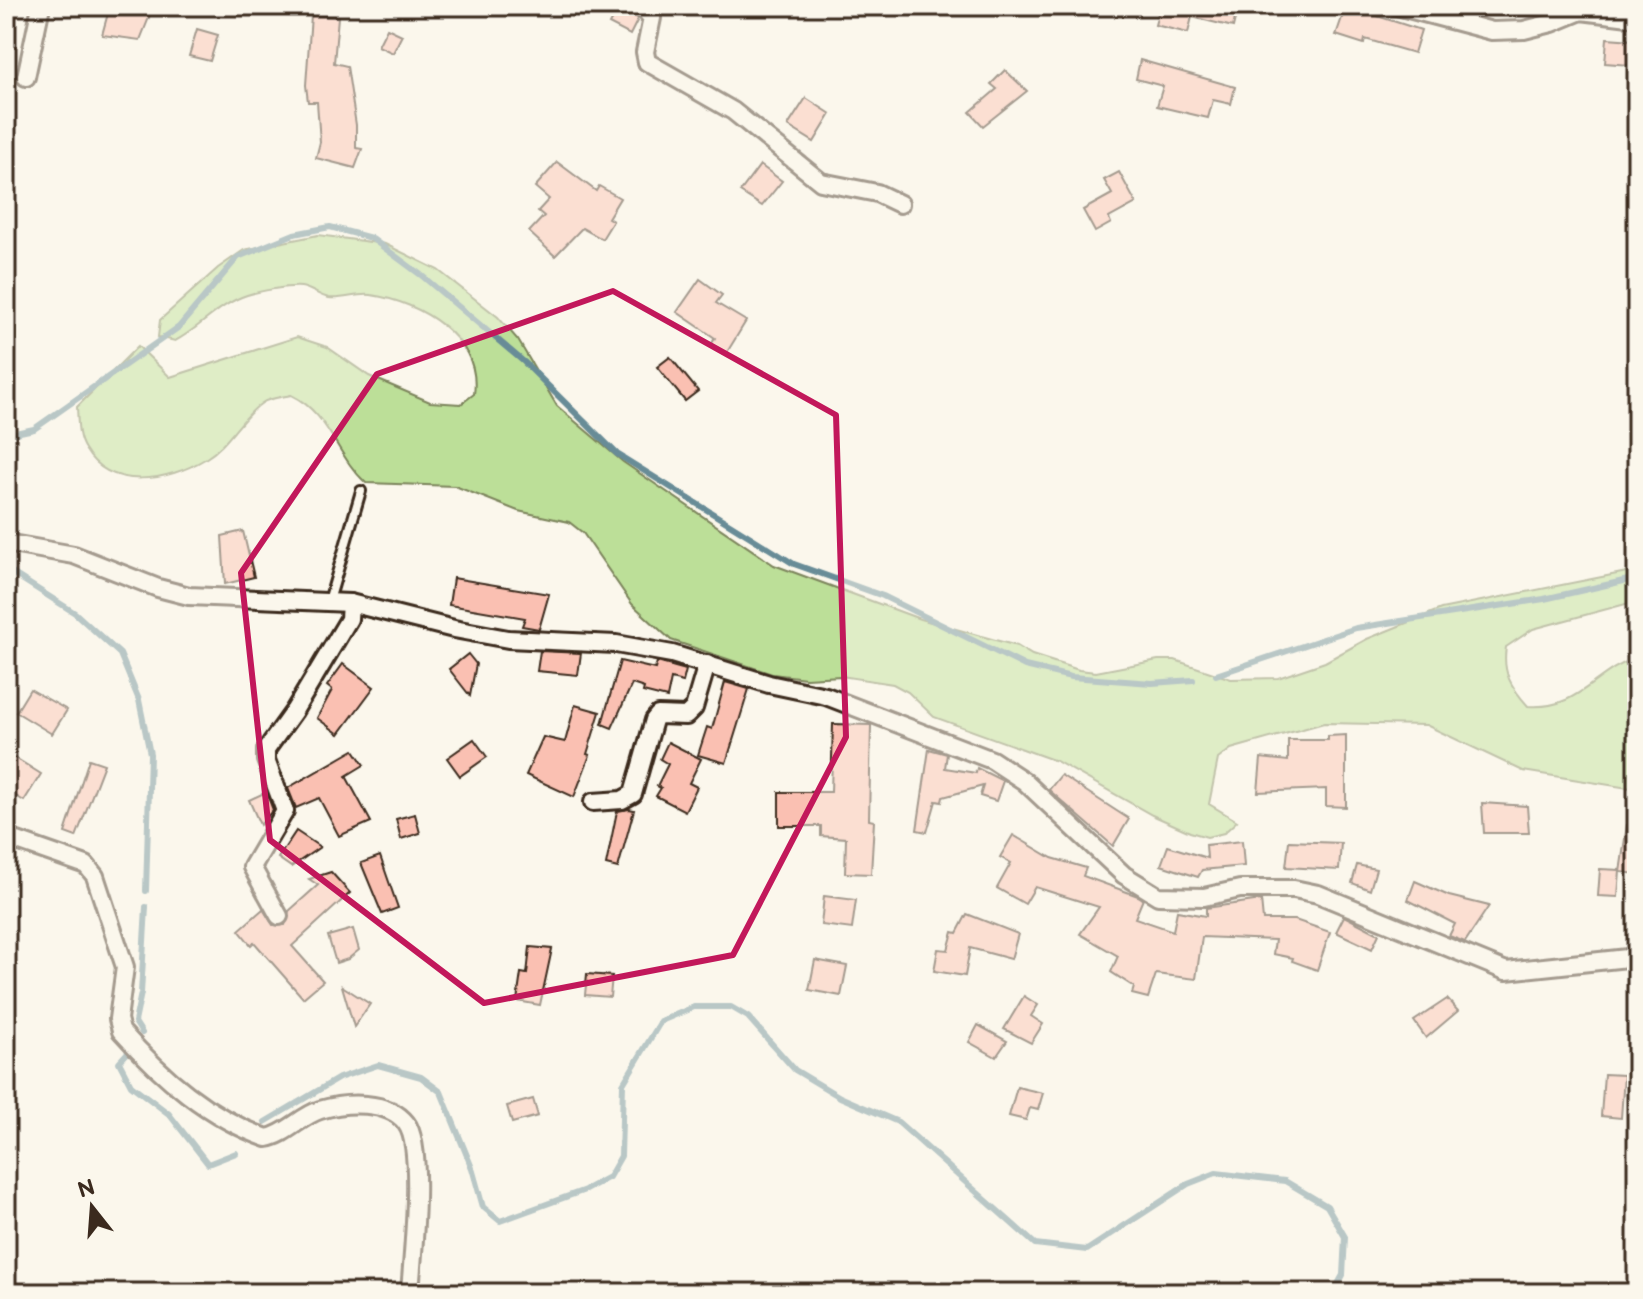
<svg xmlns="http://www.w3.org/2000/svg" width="1643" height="1299" font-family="'Balsamiq Sans',sans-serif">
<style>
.green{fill:#bcdf98;stroke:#7c845b;stroke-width:2}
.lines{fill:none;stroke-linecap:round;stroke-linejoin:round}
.stream{stroke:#688c97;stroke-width:6}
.building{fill:#fac0b2;stroke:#3b2a1e;stroke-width:2}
.lane-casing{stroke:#3b2a1e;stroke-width:14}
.street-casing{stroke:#3b2a1e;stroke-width:22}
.lane{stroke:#fbf7ec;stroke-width:8}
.street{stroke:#fbf7ec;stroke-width:16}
.marked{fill:none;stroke:#c2185b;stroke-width:6;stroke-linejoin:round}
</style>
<rect width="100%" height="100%" fill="#fbf7ec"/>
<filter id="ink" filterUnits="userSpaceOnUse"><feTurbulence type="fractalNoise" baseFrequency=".0125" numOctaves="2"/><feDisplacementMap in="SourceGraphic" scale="16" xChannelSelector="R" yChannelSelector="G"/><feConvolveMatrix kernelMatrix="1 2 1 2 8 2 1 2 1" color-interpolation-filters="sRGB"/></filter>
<g filter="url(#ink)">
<path class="green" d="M318 235 385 244 438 270 498 317 518 340 557 406 623 462 774 565 920 619 1017 646 1032 655 1079 670 1096 672 1158 660H1175L1231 679 1278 678 1325 662 1367 639 1441 609 1637 570V601L1533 629 1506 647C1502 673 1511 687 1528 706 1580 710 1595 670 1637 658V783L1628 788 1523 771 1426 725 1324 723 1231 749 1218 759 1209 804 1237 821 1224 833 1207 837 1190 832 1152 815 1056 761 934 717 908 692 893 684 841 676 806 678 772 674 671 640 632 604 583 533 569 522 518 511 455 486 366 483C336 456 329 413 291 395 283 397 269 398 262 403 240 418 229 445 205 459 169 481 110 492 85 449 77 437 78 421 77 407L138 346 170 377 297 337 327 347 369 376 430 402 461 404 474 394C482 338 420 302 371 295 357 293 343 300 329 298 319 296 310 288 301 287 287 286 260 291 247 295 219 304 200 328 175 341L158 337 160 320 218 268 244 250Z"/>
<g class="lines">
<g class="stream">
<polyline points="6,435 34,429 179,327 238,257 294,234 330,227 371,238 421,275 524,362 617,454 794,564 883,596 1025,666 1071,677 1152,683 1193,680"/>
<polyline points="6,569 75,613 120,654 139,700 150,754 146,891"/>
<polyline points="1216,675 1356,628 1544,599 1637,578"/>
<polyline points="142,1033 135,1022 141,993 146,907"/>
<polyline points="130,1050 119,1062 131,1085 169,1114 208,1164 236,1153"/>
<polyline points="265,1122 339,1078 378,1065 421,1077 441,1092 472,1168 483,1207 500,1221 585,1190 609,1177 621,1156 623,1084 661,1021 694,1007 731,1007 748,1017 795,1070 840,1097 898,1122 1035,1244 1087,1250 1188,1184 1216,1173 1285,1181 1327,1206 1345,1237 1343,1275 1333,1293"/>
</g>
</g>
<g class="building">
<polygon points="110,6 150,15 140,40 102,35"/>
<polygon points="619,6 630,6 638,19 630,35 609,24"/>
<polygon points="1160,6 1238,6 1233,27 1192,17 1188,33 1155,25"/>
<polygon points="1346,6 1421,30 1414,53 1365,39 1364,44 1336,35"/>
<polygon points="311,15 338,17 334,63 347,66 356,125 356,148 362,149 355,168 316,158 320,142 317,102 308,102 306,85"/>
<polygon points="387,28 402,35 393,53 378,46"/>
<polygon points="197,29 218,35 210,61 189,56"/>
<polygon points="1607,38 1633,40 1630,65 1605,63"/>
<polygon points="1140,60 1235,87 1231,104 1213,100 1208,118 1157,106 1163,86 1136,79"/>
<polygon points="1005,70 1027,91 983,126 970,112 997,89 991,84"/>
<polygon points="806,98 831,114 814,142 788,126"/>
<polygon points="557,162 596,191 599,186 620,198 608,218 613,221 602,239 582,228 555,256 529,232 544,216 538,211 549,199 535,187"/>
<polygon points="760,165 782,181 762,206 740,192"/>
<polygon points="1119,172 1136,203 1109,218 1111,223 1095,232 1083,210 1112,194 1104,180"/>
<polygon points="700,279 722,295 716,303 746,321 726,354 711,345 715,338 677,312"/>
<polygon points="670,357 698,391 685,401 657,367"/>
<polygon points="243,531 254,577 225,584 222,536"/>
<polygon points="453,578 549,594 539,629 522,626 525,618 449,605"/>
<polygon points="540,651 581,653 578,675 537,671"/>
<polygon points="468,654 476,664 470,696 449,669"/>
<polygon points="620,661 655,669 657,662 686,670 683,682 671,679 667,698 643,692 644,688 632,684 612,728 602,724"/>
<polygon points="343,664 374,687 339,734 317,718 332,690 327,686"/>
<polygon points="725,682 749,689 726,763 698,755 707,727 712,729"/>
<polygon points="30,689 67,710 52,734 16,712"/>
<polygon points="575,705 600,712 587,754 590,755 574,797 526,775 543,737 565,742"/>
<polygon points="833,724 871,725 869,820 874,821 871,874 845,873 846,838 821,836 821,826 779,826 779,792 831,792"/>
<polygon points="1346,735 1346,807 1326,806 1326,789 1258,792 1261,758 1288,761 1288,740 1328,740 1328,736"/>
<polygon points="474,739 487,757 460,776 447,758"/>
<polygon points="668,742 701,759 689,783 697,787 685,811 656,796 661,788 657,786 668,764 660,759"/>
<polygon points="929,749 947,754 945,768 976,773 977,768 1003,781 996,801 980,796 983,786 943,797 942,802 936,801 927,832 917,830"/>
<polygon points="354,750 364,765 346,776 371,822 339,836 319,798 296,808 288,788"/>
<polygon points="6,752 41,774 24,801 6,790"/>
<polygon points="89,759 104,764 76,837 65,833"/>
<polygon points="1061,775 1129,819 1113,846 1049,790"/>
<polygon points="266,792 273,810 260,825 249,800"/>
<polygon points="1482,803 1527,806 1529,833 1484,833"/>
<polygon points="629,809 634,810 618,868 606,865 617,811"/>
<polygon points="415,814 420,833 401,839 396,819"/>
<polygon points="1627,825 1637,825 1637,874 1620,872"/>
<polygon points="296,831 320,847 291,867 278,858"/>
<polygon points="1013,835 1052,858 1086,868 1083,876 1138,896 1143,899 1135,918 1173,931 1177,911 1206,916 1206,908 1261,900 1263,920 1295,920 1330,932 1317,970 1292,961 1293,958 1273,954 1275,940 1202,937 1196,979 1156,974 1148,998 1132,994 1134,987 1111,972 1118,956 1080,934 1099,907 1035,887 1025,904 997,888 1011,863 1000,857"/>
<polygon points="1242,841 1244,866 1202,870 1198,877 1161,865 1168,846 1207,858 1206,845"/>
<polygon points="1289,841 1341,843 1339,870 1286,867"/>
<polygon points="380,856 398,908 382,914 361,863"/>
<polygon points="1357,865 1376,869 1370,890 1352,883"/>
<polygon points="1600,869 1620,870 1618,897 1598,896"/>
<polygon points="331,872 350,893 292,946 323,981 303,998 254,942 251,945 239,930 263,909 273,925 285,925 289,911 318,885 309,879"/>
<polygon points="1415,881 1449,896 1489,906 1465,942 1449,936 1455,924 1408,900"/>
<polygon points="824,896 856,900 852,929 821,925"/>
<polygon points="967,914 1018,934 1011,959 970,948 965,976 934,971 938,949 948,950 953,932 957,933"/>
<polygon points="1344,916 1379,934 1372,949 1336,932"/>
<polygon points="353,929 359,950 348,959 336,963 328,936"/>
<polygon points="530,947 552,949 540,1005 517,1001 521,973 527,974"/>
<polygon points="815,960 847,966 841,996 809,990"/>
<polygon points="587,974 612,976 610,997 585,995"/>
<polygon points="342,986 370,1004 354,1027"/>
<polygon points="1024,996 1038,1005 1031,1016 1043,1024 1031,1043 1004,1029"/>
<polygon points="1447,999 1458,1011 1426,1038 1414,1021"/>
<polygon points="978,1025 1007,1041 996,1057 969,1042"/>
<polygon points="1604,1074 1624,1075 1621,1118 1601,1116"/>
<polygon points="1017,1087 1043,1093 1038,1110 1030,1108 1026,1120 1009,1116"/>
<polygon points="533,1099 538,1116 512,1123 507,1106"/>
</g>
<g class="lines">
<defs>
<polyline id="lane" points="329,601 361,491"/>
<g id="street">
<polyline points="641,6 652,18 645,52 647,62 733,111 821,182 877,193 900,204"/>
<polyline points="1397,6 1492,31 1524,30 1552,23 1581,11 1637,18"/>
<polyline points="26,77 41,6"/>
<polyline points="6,543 74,555 158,588 189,596 350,603 454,629 508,639 616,644 672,654 769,684 826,696 992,760 1024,781 1124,875 1158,896 1204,897 1240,889 1294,889 1318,894 1506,971 1637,957"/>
<polyline points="593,802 622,800 633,794 654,720 658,715 686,716 694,708 707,664"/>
<path d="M6 837 86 865 95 876 125 967 118 1019 121 1031C162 1077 209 1118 267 1138 286 1135 301 1116 320 1110 346 1102 388 1100 406 1123 425 1147 412 1259 410 1293"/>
<polyline points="279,916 252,867 285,811 266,760 266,750 294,711 349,619 350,603"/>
</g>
</defs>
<use href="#lane" class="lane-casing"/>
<use href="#street" class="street-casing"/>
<use href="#lane" class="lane"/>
<use href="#street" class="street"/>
</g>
</g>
<path d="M0 0H1643V1299H0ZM613 291 836 415 846 737 733 955 484 1003 270 840 241 573 377 374Z" fill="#fbf7ec" fill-opacity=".55" fill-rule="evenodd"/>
<path class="marked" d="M613 291 836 415 846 737 733 955 484 1003 270 840 241 573 377 374Z"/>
<rect width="1643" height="1299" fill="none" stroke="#fbf7ec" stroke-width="32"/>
<rect x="16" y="16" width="1611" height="1267" fill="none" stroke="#3b2a1e" stroke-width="3" filter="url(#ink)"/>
<g transform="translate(92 1207) rotate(343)" stroke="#fbf7ec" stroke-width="6" paint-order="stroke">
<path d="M0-6L14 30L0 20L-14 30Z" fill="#3b2a1e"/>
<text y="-12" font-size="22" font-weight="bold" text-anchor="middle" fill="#3b2a1e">N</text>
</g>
</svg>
